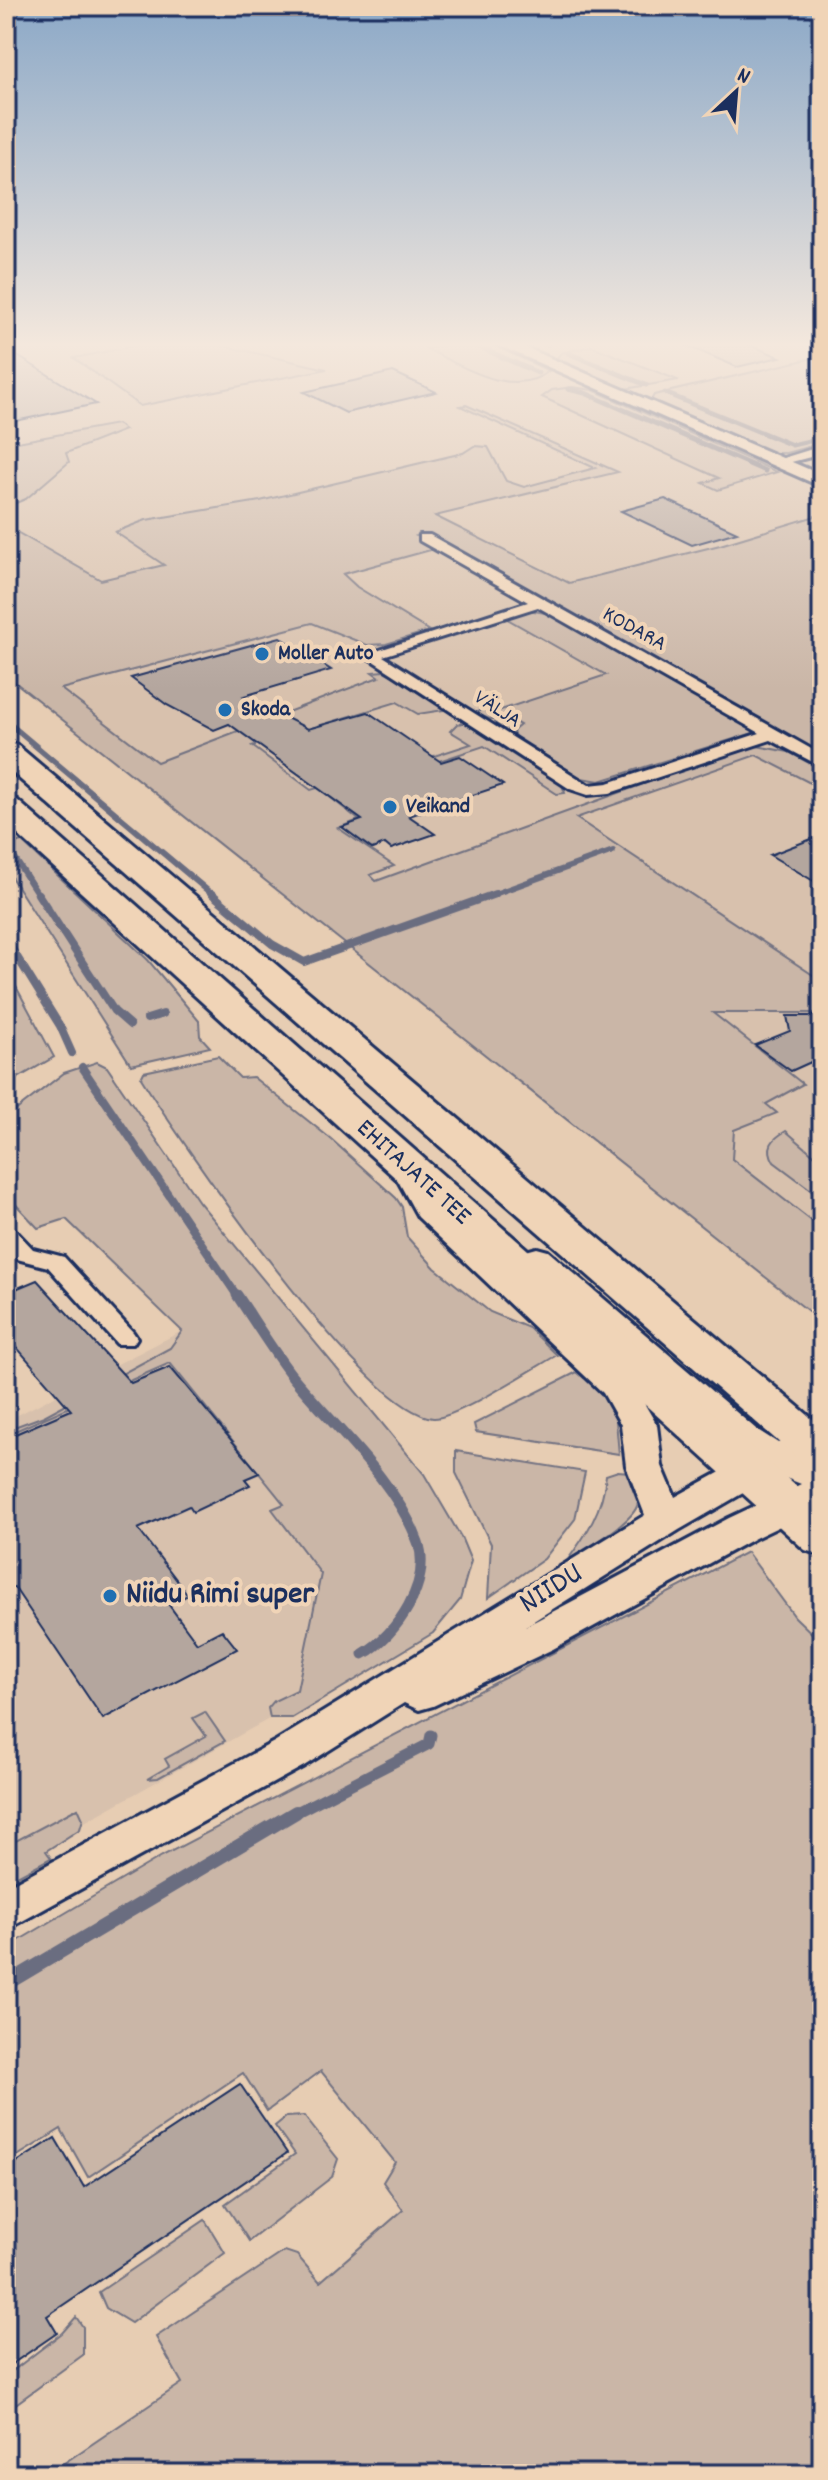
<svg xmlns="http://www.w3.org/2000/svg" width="828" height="2480" font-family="Dekko,sans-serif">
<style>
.built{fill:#d8c1ad}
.green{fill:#cab6a7;stroke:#727282;stroke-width:2}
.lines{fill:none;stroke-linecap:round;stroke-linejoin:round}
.stream-far4{stroke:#6b6d80;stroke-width:5}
.stream-far3{stroke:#6b6d80;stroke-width:6}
.stream-far2{stroke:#6b6d80;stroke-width:8}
.stream-far1{stroke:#6b6d80;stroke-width:11}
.stream{stroke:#6b6d80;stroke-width:14}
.building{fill:#b4a69e;stroke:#1b2f5e;stroke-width:2}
.street-casing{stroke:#1b2f5e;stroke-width:6}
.secondary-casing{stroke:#1b2f5e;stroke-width:6}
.highway-casing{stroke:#1b2f5e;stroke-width:6}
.street{fill:#f0d4b7;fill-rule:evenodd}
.secondary{fill:#f0d4b7;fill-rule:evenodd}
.highway{fill:#f0d4b7;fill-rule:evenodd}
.poi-dot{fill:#1f6fb2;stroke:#f0d4b7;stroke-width:3}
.labels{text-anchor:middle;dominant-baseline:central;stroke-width:8;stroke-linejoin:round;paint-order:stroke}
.far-street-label{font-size:22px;fill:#1b2f5e;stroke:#f0d4b7}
.far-poi-label{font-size:22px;font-weight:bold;fill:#1b2f5e;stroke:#f0d4b7;text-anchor:start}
.street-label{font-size:26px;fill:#1b2f5e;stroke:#f0d4b7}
.near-street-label{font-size:32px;fill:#1b2f5e;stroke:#f0d4b7}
.near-poi-label{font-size:32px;font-weight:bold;fill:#1b2f5e;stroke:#f0d4b7;text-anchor:start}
</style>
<rect width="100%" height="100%" fill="#e7cdb3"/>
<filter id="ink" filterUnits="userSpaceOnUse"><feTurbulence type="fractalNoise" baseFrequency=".0125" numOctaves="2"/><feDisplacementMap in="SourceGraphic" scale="16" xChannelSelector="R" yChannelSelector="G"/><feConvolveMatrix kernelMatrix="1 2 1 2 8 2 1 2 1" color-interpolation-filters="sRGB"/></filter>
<g filter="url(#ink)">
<g class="built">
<polygon points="6,342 822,342 822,1229 671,1112 157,762 60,689 103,676 6,604"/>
<polygon points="227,1318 339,1452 406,1570 283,1711 6,1866 6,1421 182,1331"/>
</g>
<g class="green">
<polygon points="154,342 206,342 327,369 140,406 74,358"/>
<path d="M436 342H486L549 371C513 400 460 365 427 349L442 346Z"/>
<polygon points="591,346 678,380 625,389 556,359 561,353"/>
<polygon points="822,356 822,443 786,453 773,453 650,402 654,395"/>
<polygon points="572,387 593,390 777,472 718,490 703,483 719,478 542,397 552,390"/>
<polygon points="466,405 618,472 435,516 569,583 720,545 822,514 822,755 424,533 416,536 434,549 343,574 357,587 429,631 386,644 367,645 312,623 61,689 157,762 379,677 372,672 384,671 392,675 444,710 418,714 397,702 252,746 311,790 336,782 342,786 471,744 450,731 457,724 468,722 562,785 565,793 557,794 484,746 330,797 359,820 338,828 394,866 370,875 376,881 751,745 789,752 822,770 822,789 756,755 576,818 822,981 822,1013 713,1013 803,1084 766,1104 777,1113 734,1130 732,1159 822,1229 822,1322 6,675 6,526 101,580 164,565 115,532 146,520 260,501 463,453 474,446 488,447 506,481 524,487 595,468 460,406"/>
<polygon points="117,424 125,430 66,453 69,462 26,499 6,507 6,444"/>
<path d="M528 610 551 614 755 728 753 733 600 781 581 778 515 737 513 731 520 725C506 716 491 724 477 713L489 704 501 710 606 675 504 617Z"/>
<polygon points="6,841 10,845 21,841 148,960 199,1021 200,1036 210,1047 131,1065 6,869"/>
<polygon points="6,968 54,1057 6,1085"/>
<path d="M218 1056 240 1078 253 1077 331 1139 396 1198 402 1207 407 1237 435 1268 490 1312 529 1328 557 1355C534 1368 454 1420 433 1418 364 1411 181 1142 141 1078L144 1072Z"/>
<polygon points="97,1062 107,1067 199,1202 424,1474 461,1537 471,1561 460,1600 433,1633 292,1718 270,1718 268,1708 274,1701 297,1690 321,1574 272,1509 284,1504 170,1363 6,1435 6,1430 44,1416 170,1348 182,1331 66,1219 38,1228 6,1194 6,1118 64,1073"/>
<path d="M786 1131 822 1162V1198L774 1162C765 1147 772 1139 786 1131Z"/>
<polygon points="577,1372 584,1378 590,1376 615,1410 619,1454 476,1432 474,1424"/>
<polygon points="456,1451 585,1472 575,1519 544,1559 488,1598 491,1544 456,1473"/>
<path d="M618 1471 629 1472C633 1481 639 1493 638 1503 635 1522 583 1550 566 1562 587 1534 603 1510 606 1475Z"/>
<polygon points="747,1552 795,1617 822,1643 822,2474 48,2474 182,2383 156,2337 285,2251 297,2255 320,2282 403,2210 383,2182 395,2162 321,2071 267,2111 243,2073 88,2177 61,2129 6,2163 6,1948 162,1856"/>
<polygon points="205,1712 225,1741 158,1778 147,1779 169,1766 165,1759 206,1736 193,1718"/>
<polygon points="78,1808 83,1819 80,1829 46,1851 51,1858 6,1882 6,1846"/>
<polygon points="304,2116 338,2159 332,2177 249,2241 225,2204 295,2154 275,2126 286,2117"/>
<polygon points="205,2220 225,2253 131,2323 106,2308 99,2292"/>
<polygon points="76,2317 83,2327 83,2355 6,2411 6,2376 62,2333"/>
</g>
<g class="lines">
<g class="stream-far4">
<polyline points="468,342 538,373"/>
<polyline points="541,342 548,345"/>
<polyline points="568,353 646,385"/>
<polyline points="568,389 585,393 765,471"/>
<polyline points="665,393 792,445 822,438"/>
</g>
<g class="stream-far3">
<polyline points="6,721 214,896"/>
<polyline points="6,845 39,896"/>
<polyline points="489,896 613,851"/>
</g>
<g class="stream-far2">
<polyline points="38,894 114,1011 130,1025"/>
<polyline points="212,894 272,944 304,962 495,894"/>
<polyline points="6,939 60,1026 72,1053"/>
<polyline points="147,1019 163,1014"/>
<polyline points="82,1067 238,1297"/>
</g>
<g class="stream-far1">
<path d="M237 1295C255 1322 272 1350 292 1376 333 1426 396 1481 418 1542 432 1582 397 1635 363 1654"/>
<polyline points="293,1814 429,1744 431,1735"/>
</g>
<polyline class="stream" points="6,1984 296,1812"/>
</g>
<g class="building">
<polygon points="678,342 742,342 780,357 737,367"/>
<polygon points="6,349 96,404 6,423"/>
<polygon points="393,372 436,392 346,413 304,392"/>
<polygon points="665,499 737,532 692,545 621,511"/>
<polygon points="280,637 331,670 244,696 308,729 368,712 441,762 460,756 503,785 409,816 435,834 391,849 385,844 372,849 342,827 362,820 229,724 214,730 167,705 131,678"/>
<polygon points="822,835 822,886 770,855"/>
<polygon points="787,1016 822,1016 822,1057 791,1071 755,1045 790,1031"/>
<polygon points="37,1280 131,1383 170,1367 259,1473 245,1479 250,1485 193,1512 189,1506 138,1529 188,1595 169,1605 197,1643 222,1630 237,1649 103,1719 14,1587 6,1591 6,1438 71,1410 6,1335 6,1293"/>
<polygon points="240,2084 287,2153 47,2316 57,2333 6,2368 6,2169 55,2138 84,2187"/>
</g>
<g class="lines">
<defs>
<g id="street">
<polygon points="822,446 822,454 776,466 770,462"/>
<path d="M420 535H430L822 755V767L771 740 610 793 588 795 570 789 364 655 528 602 420 541ZM538 607 760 733 608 783 589 785 383 656Z"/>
<polygon points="6,1227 14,1229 33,1249 64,1257 133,1332 137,1338 133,1344 117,1344 48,1267 17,1259 6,1247"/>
</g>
<g id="secondary">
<polygon points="491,342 513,342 822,475 822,487"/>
<path d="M406 1159 417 1161 442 1204 628 1376 657 1425 662 1466 675 1497 746 1458 526 1265 521 1258 526 1251 537 1248 548 1251 756 1429 778 1443 822 1425V1453L809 1459 822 1464V1506L755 1538 553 1649 433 1706 419 1710 404 1703 304 1766 6 1930V1887L274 1742 645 1515 626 1466 621 1425 603 1393 418 1217 391 1168 395 1161ZM776 1474 801 1484 729 1518 524 1627 679 1530Z"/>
</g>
<g id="highway">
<polygon points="6,742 17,745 822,1427 822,1470 805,1465 6,767"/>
<polygon points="6,798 17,800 822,1509 822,1556 805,1550 6,824"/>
</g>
</defs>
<use href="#street" class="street-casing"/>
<use href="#secondary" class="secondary-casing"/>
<use href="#highway" class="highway-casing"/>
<use href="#street" class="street"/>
<use href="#secondary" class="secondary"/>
<use href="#highway" class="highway"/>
</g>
</g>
<linearGradient id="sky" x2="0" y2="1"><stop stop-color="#8ba8c7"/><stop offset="0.5" stop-color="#f4e8dd"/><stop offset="1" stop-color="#f4e8dd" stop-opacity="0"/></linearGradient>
<rect width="828" height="689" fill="url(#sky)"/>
<g class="poi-dot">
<circle cx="262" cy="654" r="8"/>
<circle cx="225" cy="710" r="8"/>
<circle cx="390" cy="807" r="8"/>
<circle cx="110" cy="1596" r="8"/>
</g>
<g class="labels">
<g class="far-street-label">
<text transform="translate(634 630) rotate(29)">KODARA</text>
<text transform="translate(497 710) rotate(33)">VÄLJA</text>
</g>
<g class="far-poi-label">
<text x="278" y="654">Moller Auto</text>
<text x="241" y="710">Skoda</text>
<text x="406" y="807">Veikand</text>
</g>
<g class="street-label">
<text transform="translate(413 1173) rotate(42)">EHITAJATE TEE</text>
</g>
<g class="near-street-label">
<text transform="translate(552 1590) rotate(-32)">NIIDU</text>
</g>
<g class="near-poi-label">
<text x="126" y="1596">Niidu Rimi super</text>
</g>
</g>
<rect width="828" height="2480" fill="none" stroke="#f0d4b7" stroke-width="32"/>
<rect x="16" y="16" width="796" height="2448" fill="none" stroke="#1b2f5e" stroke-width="3" filter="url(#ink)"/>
<g transform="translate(736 92) rotate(26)" stroke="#f0d4b7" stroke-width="6" paint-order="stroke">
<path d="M0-6L14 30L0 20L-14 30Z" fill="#1b2f5e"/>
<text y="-12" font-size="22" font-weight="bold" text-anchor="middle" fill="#1b2f5e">N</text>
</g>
</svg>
